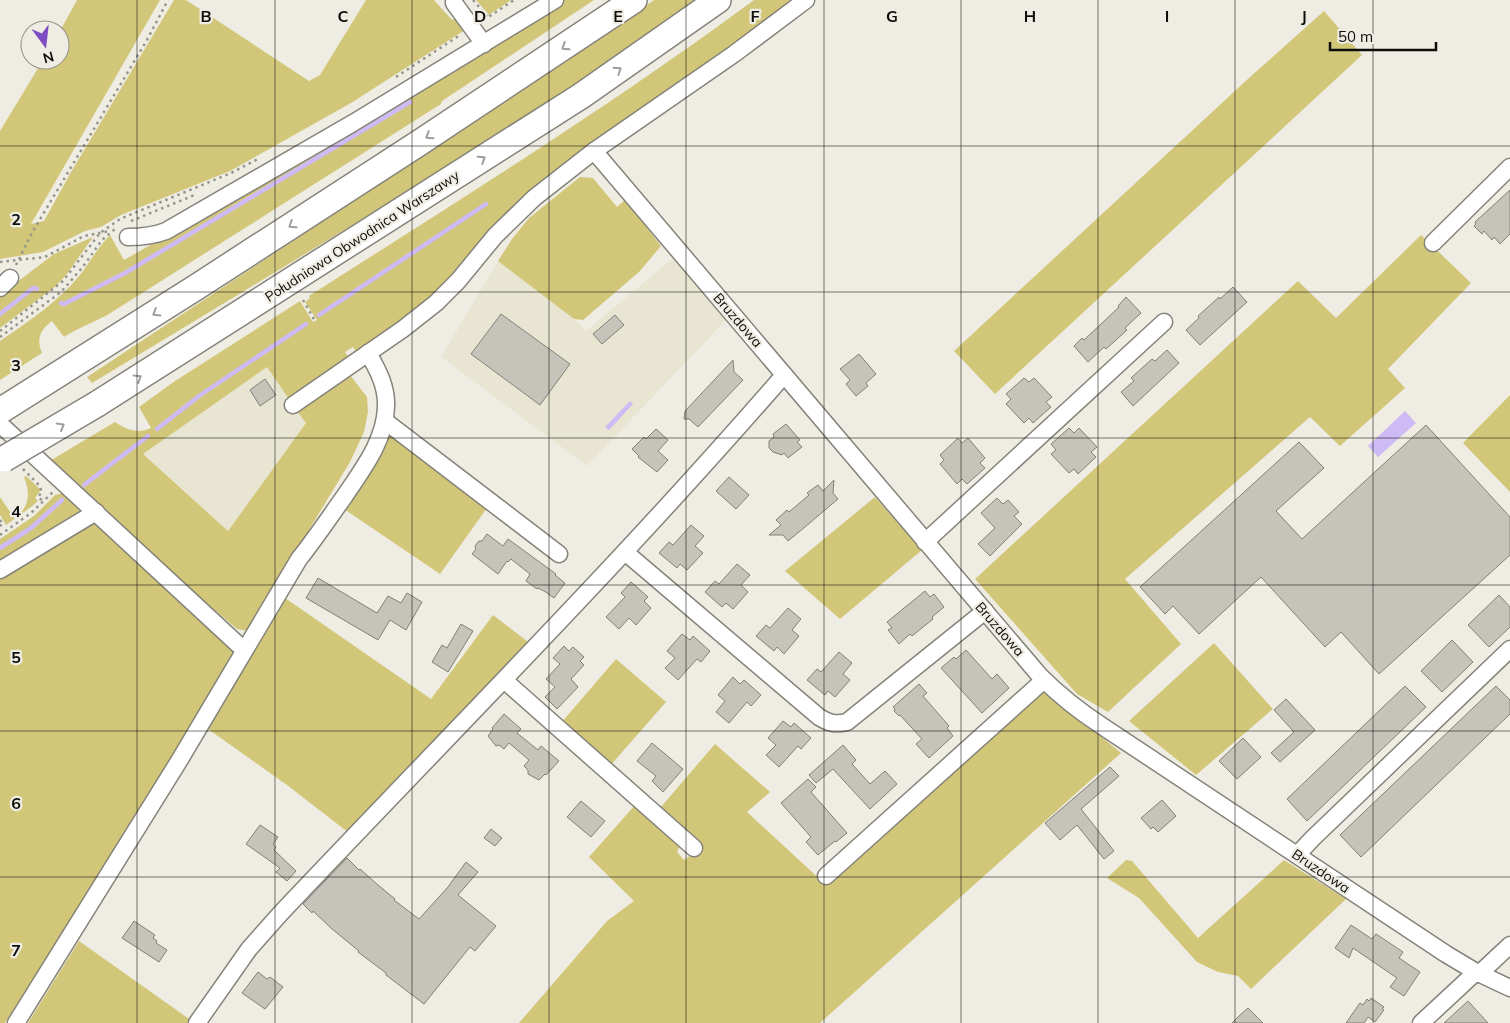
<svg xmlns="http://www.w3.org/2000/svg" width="1510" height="1023" font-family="Mulish,sans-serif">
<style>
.built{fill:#e8e6d3}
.green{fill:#d2c778}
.water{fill:#cebbf5}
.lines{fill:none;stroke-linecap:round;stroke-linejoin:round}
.stream{stroke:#cebbf5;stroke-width:4.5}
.building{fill:#c6c4ba;stroke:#828177}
.minor-casing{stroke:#85837a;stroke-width:19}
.highway-casing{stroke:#85837a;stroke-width:28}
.path{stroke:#95948d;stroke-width:2.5;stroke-dasharray:2.5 4;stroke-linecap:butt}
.minor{stroke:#fff;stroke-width:16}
.highway{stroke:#fff;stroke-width:25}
.highway-bridge-casing{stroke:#85837a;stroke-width:28;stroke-linecap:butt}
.highway-bridge{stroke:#fff;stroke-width:25}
.oneway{stroke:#9e9e9d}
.grid{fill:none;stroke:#0d0d0a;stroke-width:1;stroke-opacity:0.55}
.labels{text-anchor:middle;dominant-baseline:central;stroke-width:4.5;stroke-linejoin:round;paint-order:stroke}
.street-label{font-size:14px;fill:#0d0d0a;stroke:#efede3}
.grid-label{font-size:16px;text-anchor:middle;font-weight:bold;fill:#0d0d0a;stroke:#efede3;stroke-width:4.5;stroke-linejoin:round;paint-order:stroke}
</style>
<rect width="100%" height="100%" fill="#efede3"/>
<g class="built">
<polygon points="673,258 726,320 587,466 441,357 498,261 574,319 586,331"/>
<polygon points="267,367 306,423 228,531 143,454"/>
</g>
<g class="green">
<polygon points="77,0 160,0 31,224 44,221 71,172 174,0 186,0 309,81 320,75 366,0 434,0 452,20 459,15 468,28 351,103 230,171 121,215 101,227 85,231 43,252 0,259 0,131 43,60 60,60 60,31"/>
<polygon points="476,0 511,0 489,15"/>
<path d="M564 0H594L442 101 441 104 109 314C94 322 78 328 64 337L52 321C40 330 36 339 42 353L0 380V341C28 322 59 301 80 275 90 262 98 247 110 235L124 260 316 151Z"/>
<path d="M654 0H696C619 58 536 110 454 162 334 237 213 310 92 383L87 377 528 86Z"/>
<path d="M754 0H796L757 29 599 139 439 292 415 312 357 353 353 347 345 352 350 359 289 399 267 367 143 454 228 531 306 423 297 411 350 375 367 397 368 412 364 432 350 462 248 631 237 629 121 530 80 489 78 484 48 462 115 422C128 430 137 434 151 428L139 407 175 381 300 301 313 322 317 320 305 302 310 298 309 296C459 200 611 106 754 0Z"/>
<polygon points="1324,11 1362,55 995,394 954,351 1250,77"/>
<polygon points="580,177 593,178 617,207 625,200 661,246 639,272 583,320 574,319 498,261 512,239 529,218"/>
<polygon points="1421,235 1471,283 1388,369 1405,388 1340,446 1310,417 1125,579 1181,644 1108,712 1077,694 975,579 1298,281 1336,318"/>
<polygon points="93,237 67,274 56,286 0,328 0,295 54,254"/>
<polygon points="1510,395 1510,492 1463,443"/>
<polygon points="390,435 487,508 440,574 344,509"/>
<path d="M26 476 40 489V491L35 498 38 501C28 510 17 517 6 525L0 515V497L15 519C29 506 31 495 24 477Z"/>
<polygon points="63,493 77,505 80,513 0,564 0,539 34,516 55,495"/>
<polygon points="875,497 922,550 840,619 785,571"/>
<polygon points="94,523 110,535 235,653 109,862 5,1023 0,1023 0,574"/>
<polygon points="285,598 431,699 493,615 532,645 349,833 287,785 205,727"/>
<polygon points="1214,643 1273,709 1196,775 1129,721"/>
<polygon points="616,659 666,702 610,766 561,723"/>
<polygon points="1043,689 1121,753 820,1023 519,1023 607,921 634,901 589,857 636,804 681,844 677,852 684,860 703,846 660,808 715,744 770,792 747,812 825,884"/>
<polygon points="1126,860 1132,861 1198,938 1284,860 1346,899 1251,989 1238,976 1218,972 1197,962 1139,898 1107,878"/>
<polygon points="79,941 192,1021 190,1023 28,1023"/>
</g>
<g class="water">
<polygon points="630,401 633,404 609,430 605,427"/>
<polygon points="1405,411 1416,423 1378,457 1368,446"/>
</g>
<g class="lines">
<g class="stream">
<polyline points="61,303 64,304 125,273 410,102"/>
<polyline points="0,314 33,288 37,289"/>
<polyline points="319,315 486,204"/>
<polyline points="157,429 199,396 306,324"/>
<polyline points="84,485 148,436"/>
<polyline points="0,548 31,528 62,500"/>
</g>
</g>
<g class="building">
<polygon points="1510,190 1510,234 1500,244 1494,237 1492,240 1484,231 1482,234 1474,226 1476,224 1475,222"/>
<polygon points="1233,287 1247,302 1200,345 1186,330 1199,318 1198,316 1219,297 1220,299"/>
<polygon points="1126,297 1141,313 1125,328 1127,330 1116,340 1106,349 1104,347 1088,362 1074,346 1082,338 1084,340 1101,324 1119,307 1118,306"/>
<polygon points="501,314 570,364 540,405 471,354"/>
<polygon points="615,315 624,325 602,344 593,334"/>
<polygon points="1167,350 1179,363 1133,406 1121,392 1134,381 1131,378 1152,359 1155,361"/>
<polygon points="859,354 876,374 866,383 868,386 856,396 846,384 850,380 840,369"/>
<polygon points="733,360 734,372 743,380 698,427 689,419 684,419 685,411"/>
<polygon points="1024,378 1029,382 1034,378 1052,397 1046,402 1051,407 1033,423 1029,418 1024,423 1006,404 1011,399 1006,394"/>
<polygon points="265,379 276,395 260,406 250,390"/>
<polygon points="786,424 800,440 797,442 802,447 788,458 784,453 782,455 773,452 769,448 769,441 774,437 773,434"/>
<polygon points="1426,425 1510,517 1510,555 1379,674 1341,632 1325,647 1261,577 1199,634 1173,606 1165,614 1140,587 1299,442 1324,468 1276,511 1302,539"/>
<polygon points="1069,428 1074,433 1079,428 1097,447 1091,452 1096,457 1078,474 1074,469 1069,473 1051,454 1056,450 1051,444"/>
<polygon points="656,429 668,440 658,451 668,460 657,472 638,457 639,456 632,449 644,437 646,439"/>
<polygon points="958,438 962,443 968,438 985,458 980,463 985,468 967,484 962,479 957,484 940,464 944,460 940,455"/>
<polygon points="729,477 749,495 736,509 716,491"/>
<polygon points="834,480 833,493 838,499 805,527 788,541 783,535 769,535 781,525 776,520 787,510 789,512 809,495 807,493 818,485 823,491"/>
<polygon points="997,498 1003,504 1008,500 1019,512 1014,516 1022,524 990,556 978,544 995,528 981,513"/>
<polygon points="691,525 704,536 695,546 703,553 687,570 680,564 677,568 659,553 669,542 673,545"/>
<polygon points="487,534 503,546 508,539 556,574 555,575 565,583 554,598 544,591 538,588 537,589 526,581 530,574 511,559 508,562 507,561 498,574 472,554 476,549 475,546 479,541 482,541"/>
<polygon points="737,564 750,575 741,585 748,592 733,609 726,603 722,607 705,592 715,581 719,584"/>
<polygon points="318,578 377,613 388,596 401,603 407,593 422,602 406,630 390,620 378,640 306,598"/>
<polygon points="631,582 648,597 644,601 651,608 636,625 629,618 619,629 606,617 625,597 621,593"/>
<polygon points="925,591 930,597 934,594 944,607 932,617 933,619 912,636 910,634 899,644 888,630 892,628 887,622"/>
<polygon points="1499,595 1510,607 1510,627 1489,647 1468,625"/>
<polygon points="788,608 801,619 792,630 799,636 784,654 777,647 774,651 756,636 766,625 770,628"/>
<polygon points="461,624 473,631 448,672 432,662 442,645 447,648"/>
<polygon points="682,634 690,640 693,636 710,651 701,662 697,659 678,680 665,668 675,658 667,651"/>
<polygon points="1452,640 1473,662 1442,692 1421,671"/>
<polygon points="564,646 569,651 573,647 584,657 580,661 584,665 571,679 578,687 557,709 545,697 555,687 546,679 560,664 553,658"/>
<polygon points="966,650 992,679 997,674 1009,688 982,713 941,668 954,657 956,659"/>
<polygon points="839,652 852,663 843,674 850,680 835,697 828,691 825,695 807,680 817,669 821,672"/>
<polygon points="733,677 740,684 744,680 761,695 751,706 747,702 729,723 716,712 725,701 718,695"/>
<polygon points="919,684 927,693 923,696 949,726 947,728 953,736 929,758 916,744 922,739 900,715 899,716 894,711 895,709 893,707"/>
<polygon points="1405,686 1426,707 1307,821 1287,799"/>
<polygon points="1496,686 1510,700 1510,714 1361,857 1340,835"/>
<polygon points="1286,699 1315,730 1280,762 1271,753 1294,732 1274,710"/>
<polygon points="504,714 521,729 517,733 538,750 541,746 559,761 546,775 545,774 539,780 528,774 528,770 524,766 529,760 509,743 504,749 499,745 496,746 488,736 493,729 492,728"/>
<polygon points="783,721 791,727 794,723 811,738 801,749 798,746 779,767 766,755 776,745 768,738"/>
<polygon points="1243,738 1261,757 1237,779 1219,761"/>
<polygon points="652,743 683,769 663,792 652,781 656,776 637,761"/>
<polygon points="843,745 856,760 852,764 870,784 885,771 897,784 870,809 833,769 816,783 809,775"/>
<polygon points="1110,767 1119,776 1081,809 1114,851 1104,859 1077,825 1060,840 1045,823"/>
<polygon points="808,779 816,787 811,792 847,833 836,842 835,841 818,855 806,842 811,837 781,803"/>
<polygon points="1162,800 1176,816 1158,832 1153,827 1151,829 1141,818"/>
<polygon points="581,801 605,821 591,837 567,817"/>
<polygon points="260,825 278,837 273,844 276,847 274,850 296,871 287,881 276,872 280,868 246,844"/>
<polygon points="491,829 502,838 495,846 484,838"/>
<polygon points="347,858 359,870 360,869 378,885 395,899 394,900 419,919 448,887 466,862 478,872 458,895 496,926 475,951 470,947 424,1004 386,975 386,973 358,952 359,951 332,929 313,911 312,913 303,904"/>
<polygon points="134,921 155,935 153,938 157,941 156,943 167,950 159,962 122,938"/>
<polygon points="1351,925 1372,939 1376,934 1403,952 1399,958 1420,972 1404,996 1390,987 1397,978 1353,948 1349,958 1335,948"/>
<polygon points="258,972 267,979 270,977 283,987 265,1009 242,993"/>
<polygon points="1371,998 1384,1007 1382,1009 1384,1010 1375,1022 1368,1017 1364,1023 1346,1023 1360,1003 1363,1005 1367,999 1369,1001"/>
<polygon points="1468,1001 1488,1023 1444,1023"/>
<polygon points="1248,1008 1263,1023 1232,1023 1239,1016"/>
</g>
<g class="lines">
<defs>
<g id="minor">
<polyline points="454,0 454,3 484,44"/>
<path d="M594 151 1040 676C1059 695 1079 711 1102 726L1446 954 1476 972 1510 988"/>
<path d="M128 237C142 237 153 236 166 231L353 123 555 0"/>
<polyline points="1433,243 1510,167"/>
<polyline points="0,288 10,278"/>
<polyline points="293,405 403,329 436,303 458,281 495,236 534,198 594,151 734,54 806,0"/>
<polyline points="385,421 559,554"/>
<polyline points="0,424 244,650"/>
<polyline points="925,542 1164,322"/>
<path d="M625 552 819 717C829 723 835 725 847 722L985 611"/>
<polyline points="0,570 96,512"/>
<polyline points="504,680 694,848"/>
<polyline points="1297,855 1313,838 1510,649"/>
<polyline points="826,876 1044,680"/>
<polyline points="1479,974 1510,945"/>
<path d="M16 1023 179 761 299 559C315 539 329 518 344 497 362 470 385 441 386 407 387 387 378 370 368 353"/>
<path d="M197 1023 249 949 280 914C449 735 623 561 784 375"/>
<polyline points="1421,1023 1476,972"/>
</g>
<g id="highway">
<polyline points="97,404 581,96 718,0"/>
<polyline points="0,411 195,288 419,143 634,0"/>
</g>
</defs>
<use href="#minor" class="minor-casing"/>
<use href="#highway" class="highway-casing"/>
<g class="path">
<polyline points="473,0 488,17"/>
<polyline points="484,20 514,0"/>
<polyline points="396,77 460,35"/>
<polyline points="131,221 197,194"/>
<polyline points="0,262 45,257 84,236 110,231"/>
<polyline points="16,265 33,231 147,40 168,0"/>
<polyline points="303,300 315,321"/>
<polyline points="0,331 63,281 100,233 120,219 231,173 260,158"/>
<polyline points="0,337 61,292 82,268 102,240 115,229"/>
<polyline points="23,469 39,485 42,492 38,497 44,502"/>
<polyline points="0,520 3,524 0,526"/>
<polyline points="0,535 31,513 53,492"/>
</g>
<use href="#minor" class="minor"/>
<use href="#highway" class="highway"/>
<defs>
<polyline id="highway-bridge" points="4,459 97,404"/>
</defs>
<use href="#highway-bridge" class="highway-bridge-casing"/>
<use href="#highway-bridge" class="highway-bridge"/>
</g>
<defs><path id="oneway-chevron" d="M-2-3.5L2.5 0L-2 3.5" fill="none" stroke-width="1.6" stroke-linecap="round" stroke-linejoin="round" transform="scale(1.25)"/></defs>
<g class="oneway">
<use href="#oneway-chevron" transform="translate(565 47) rotate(147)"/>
<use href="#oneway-chevron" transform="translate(618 70) rotate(-34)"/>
<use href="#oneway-chevron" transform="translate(429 136) rotate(147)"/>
<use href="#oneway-chevron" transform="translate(482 159) rotate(-33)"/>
<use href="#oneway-chevron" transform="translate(292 225) rotate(147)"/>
<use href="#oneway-chevron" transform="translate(156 313) rotate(148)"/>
<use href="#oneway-chevron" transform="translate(138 378) rotate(-32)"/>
<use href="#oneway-chevron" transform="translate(61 426) rotate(-31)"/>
</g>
<path class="grid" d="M137 0V1023M275 0V1023M412 0V1023M549 0V1023M686 0V1023M824 0V1023M961 0V1023M1098 0V1023M1235 0V1023M1373 0V1023M0 146H1510M0 292H1510M0 438H1510M0 585H1510M0 731H1510M0 877H1510"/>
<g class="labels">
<g class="street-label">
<text transform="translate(362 236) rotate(-33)">Południowa Obwodnica Warszawy</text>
<text transform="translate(738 320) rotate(49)">Bruzdowa</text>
<text transform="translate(1000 629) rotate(49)">Bruzdowa</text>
<text transform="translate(1321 871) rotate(34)">Bruzdowa</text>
</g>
</g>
<g class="grid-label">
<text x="206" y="22">B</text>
<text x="343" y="22">C</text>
<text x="480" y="22">D</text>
<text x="618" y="22">E</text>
<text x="755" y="22">F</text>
<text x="892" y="22">G</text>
<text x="1030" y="22">H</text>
<text x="1167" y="22">I</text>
<text x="1304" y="22">J</text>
<text x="16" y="225">2</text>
<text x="16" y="371">3</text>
<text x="16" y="517">4</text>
<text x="16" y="663">5</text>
<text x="16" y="809">6</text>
<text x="16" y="956">7</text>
</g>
<g transform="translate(45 45) rotate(165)"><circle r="24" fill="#efede3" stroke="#95938c"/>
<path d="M0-4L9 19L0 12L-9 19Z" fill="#7e4cc3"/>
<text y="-8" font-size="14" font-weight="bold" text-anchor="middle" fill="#0d0d0a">N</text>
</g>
<path d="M1330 42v8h106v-8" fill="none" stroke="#0d0d0a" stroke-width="2.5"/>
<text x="1338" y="42" font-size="15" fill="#0d0d0a" stroke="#efede3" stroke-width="4" paint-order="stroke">50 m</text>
</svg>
